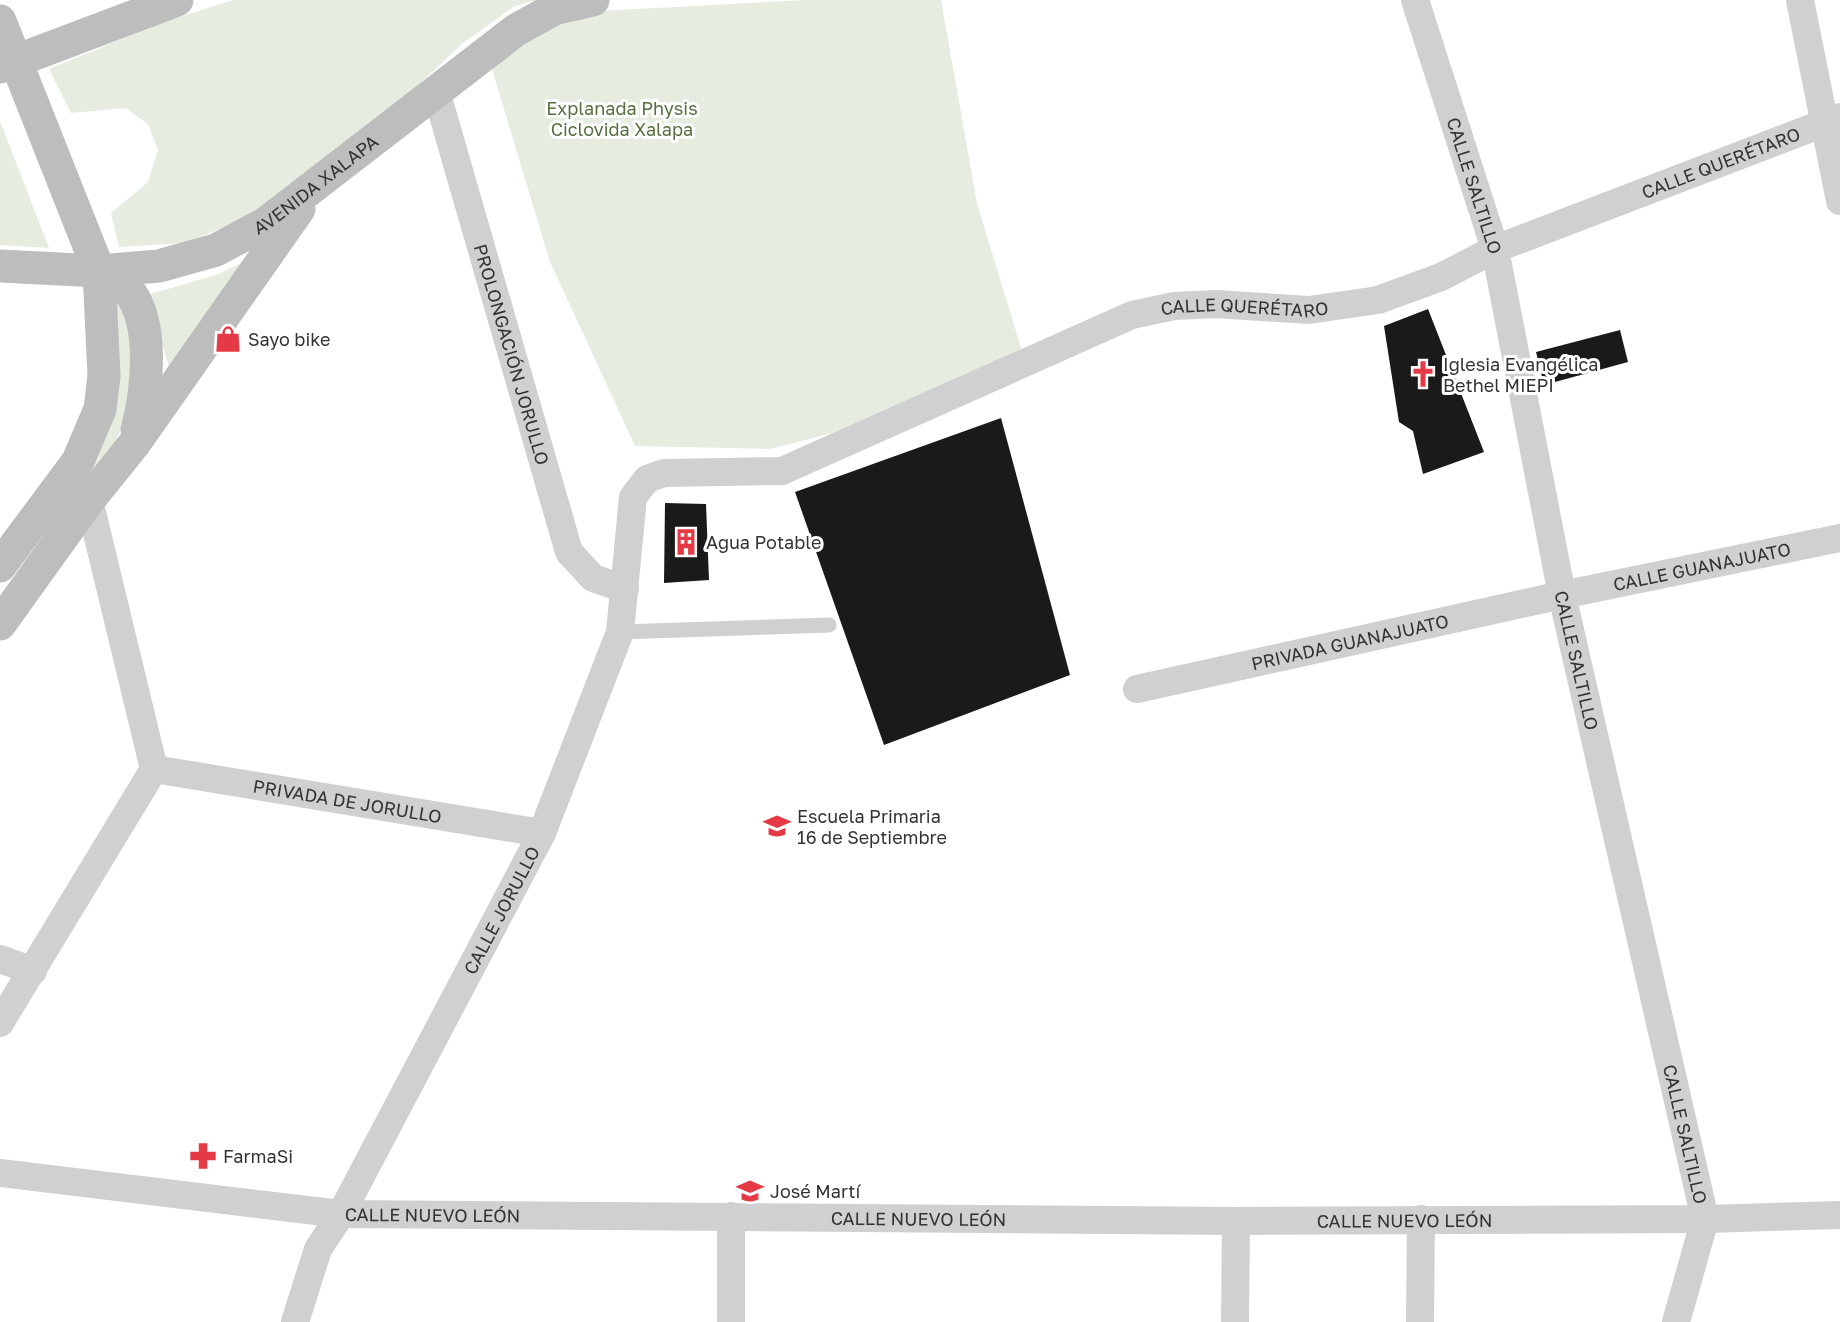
<svg xmlns="http://www.w3.org/2000/svg" width="1840" height="1322" font-family="'Golos Text',sans-serif">
<style>
.green{fill:#e6ecdf}
.building{fill:#1a1a1a}
.lines{fill:none;stroke-linecap:round;stroke-linejoin:round}
.lane{stroke:#d0d0d0;stroke-width:15}
.street{stroke:#d0d0d0;stroke-width:28}
.secondary{stroke:#bdbdbd;stroke-width:33}
.labels{text-anchor:middle;dominant-baseline:central;stroke-width:6;stroke-linejoin:round;paint-order:stroke}
.park-label{font-size:18px;fill:#56703f;stroke:#fff}
.street-label{font-size:18px;fill:#333;stroke:#fff}
.poi-label{font-size:18px;fill:#333;stroke:#fff;text-anchor:start}
</style>
<rect width="100%" height="100%" fill="#fff"/>
<g class="green">
<polygon points="233,0 537,0 515,6 463,43 357,142 240,221 184,243 119,247 111,213 148,182 158,150 148,124 126,108 71,113 49,69 161,23"/>
<polygon points="806,0 941,0 977,203 1024,358 893,417 771,449 635,446 550,262 485,46 543,14"/>
<polygon points="0,121 49,248 0,245"/>
<polygon points="272,247 173,380 147,295 219,274"/>
<polygon points="123,298 134,365 127,413 109,459 82,486 114,300"/>
</g>
<g class="building">
<polygon points="1428,309 1484,452 1423,474 1413,431 1399,422 1384,326"/>
<polygon points="1620,330 1628,362 1544,385 1536,352"/>
<polygon points="1001,418 1070,675 884,745 795,492"/>
<polygon points="665,503 706,504 709,580 664,583"/>
</g>
<g class="lines">
<polyline class="lane" points="620,632 829,625"/>
<g class="street">
<path id="s1" d="M1415 0 1495 249 1562 595 1705 1219 1676 1322"/>
<polyline points="1800,0 1840,201"/>
<path id="s2" d="M436 91 569 552 593 578 625 589"/>
<path id="s3" d="M1137 689 1562 595 1840 538"/>
<path id="s4" d="M154 769 542 833"/>
<polyline points="0,959 33,971"/>
<polyline points="0,1023 154,769 89,500"/>
<path id="s5" d="M0 1173 341 1214 1236 1221 1705 1219 1840 1215"/>
<path id="s6" d="M295 1322 318 1249 341 1214 542 833 620 632 633 497 647 479 664 473 782 471 1132 315 1174 306 1216 304 1309 310 1378 300 1441 277 1495 249 1840 117"/>
<polyline points="731,1322 731,1216"/>
<polyline points="1235,1322 1236,1221"/>
<polyline points="1420,1322 1421,1219"/>
</g>
<g class="secondary">
<polyline points="0,21 99,271 104,376 100,409 78,461 0,566"/>
<polyline points="0,67 177,0"/>
<path id="s7" d="M0 266 99 271 159 266 216 250 266 223 516 30 554 9 593 0"/>
<path d="M99 271C108 277 123 283 129 291 155 325 147 392 137 430"/>
<polyline points="0,624 89,500 134,444 299,209"/>
</g>
</g>
<defs>
<symbol id="shop-bare" viewBox="-9 -9 18 18"><path d="M-5-2.5h2.3a2.7 3.5 0 0 1 5.4 0H5L5.5 6h-11ZM-1.5-2.5h3a1.5 2.3 0 0 0-3 0Z" fill="#e63946" stroke="#fff" stroke-width="2.5" paint-order="stroke"/></symbol>
<symbol id="church-bare" viewBox="-9 -9 18 18"><path d="M-1.2-6h2.4v3.5h3.3v2.4h-3.3V6h-2.4V-.1h-3.3v-2.4h3.3Z" fill="#e63946" stroke="#fff" stroke-width="2.5" paint-order="stroke"/></symbol>
<symbol id="building-bare" viewBox="-9 -9 18 18"><path d="M-4-6H4V6H1V3H-1V6H-4ZM-2.5-4.3h1.7v1.8h-1.7ZM.8-4.3h1.7v1.8H.8ZM-2.5-1h1.7V.8h-1.7ZM.8-1h1.7V.8H.8Z" fill="#e63946" stroke="#fff" stroke-width="2.5" paint-order="stroke"/></symbol>
<symbol id="school-bare" viewBox="-9 -9 18 18"><path d="M0-5L7-2L0 1L-7-2ZM-4 1L0 2.5L4 1V4Q0 6-4 4Z" fill="#e63946" stroke="#fff" stroke-width="2.5" paint-order="stroke"/></symbol>
<symbol id="pharmacy-bare" viewBox="-9 -9 18 18"><path d="M-2-6h4v4h4v4h-4v4h-4v-4h-4v-4h4Z" fill="#e63946" stroke="#fff" stroke-width="2.5" paint-order="stroke"/></symbol>
</defs>
<g fill-rule="evenodd">
<use href="#shop-bare" x="209" y="320" width="38" height="38"/>
<use href="#church-bare" x="1404" y="355" width="38" height="38"/>
<use href="#building-bare" x="667" y="523" width="38" height="38"/>
<use href="#school-bare" x="758" y="807" width="38" height="38"/>
<use href="#pharmacy-bare" x="184" y="1137" width="38" height="38"/>
<use href="#school-bare" x="731" y="1172" width="38" height="38"/>
</g>
<g class="labels">
<g class="park-label">
<text x="622" y="108">Explanada Physis<tspan x="622" dy="21">Ciclovida Xalapa</tspan></text>
</g>
<g class="street-label">
<text stroke="none"><textPath href="#s6" startOffset="2060">CALLE QUERÉTARO</textPath></text>
<text stroke="none"><textPath href="#s7" startOffset="338">AVENIDA XALAPA</textPath></text>
<text stroke="none"><textPath href="#s1" startOffset="195">CALLE SALTILLO</textPath></text>
<text stroke="none"><textPath href="#s6" startOffset="1556">CALLE QUERÉTARO</textPath></text>
<text stroke="none"><textPath href="#s2" startOffset="274">PROLONGACIÓN JORULLO</textPath></text>
<text stroke="none"><textPath href="#s3" startOffset="578">CALLE GUANAJUATO</textPath></text>
<text stroke="none"><textPath href="#s3" startOffset="218">PRIVADA GUANAJUATO</textPath></text>
<text stroke="none"><textPath href="#s1" startOffset="681">CALLE SALTILLO</textPath></text>
<text stroke="none"><textPath href="#s4" startOffset="196">PRIVADA DE JORULLO</textPath></text>
<text stroke="none"><textPath href="#s6" startOffset="462">CALLE JORULLO</textPath></text>
<text stroke="none"><textPath href="#s1" startOffset="1167">CALLE SALTILLO</textPath></text>
<text stroke="none"><textPath href="#s5" startOffset="435">CALLE NUEVO LEÓN</textPath></text>
<text stroke="none"><textPath href="#s5" startOffset="921">CALLE NUEVO LEÓN</textPath></text>
<text stroke="none"><textPath href="#s5" startOffset="1407">CALLE NUEVO LEÓN</textPath></text>
</g>
<g class="poi-label">
<text x="248" y="339">Sayo bike</text>
<text x="1443" y="364">Iglesia Evangélica<tspan x="1443" dy="21">Bethel MIEPI</tspan></text>
<text x="706" y="542">Agua Potable</text>
<text x="797" y="816">Escuela Primaria<tspan x="797" dy="21">16 de Septiembre</tspan></text>
<text x="223" y="1156">FarmaSi</text>
<text x="770" y="1191">José Martí</text>
</g>
</g>
</svg>
